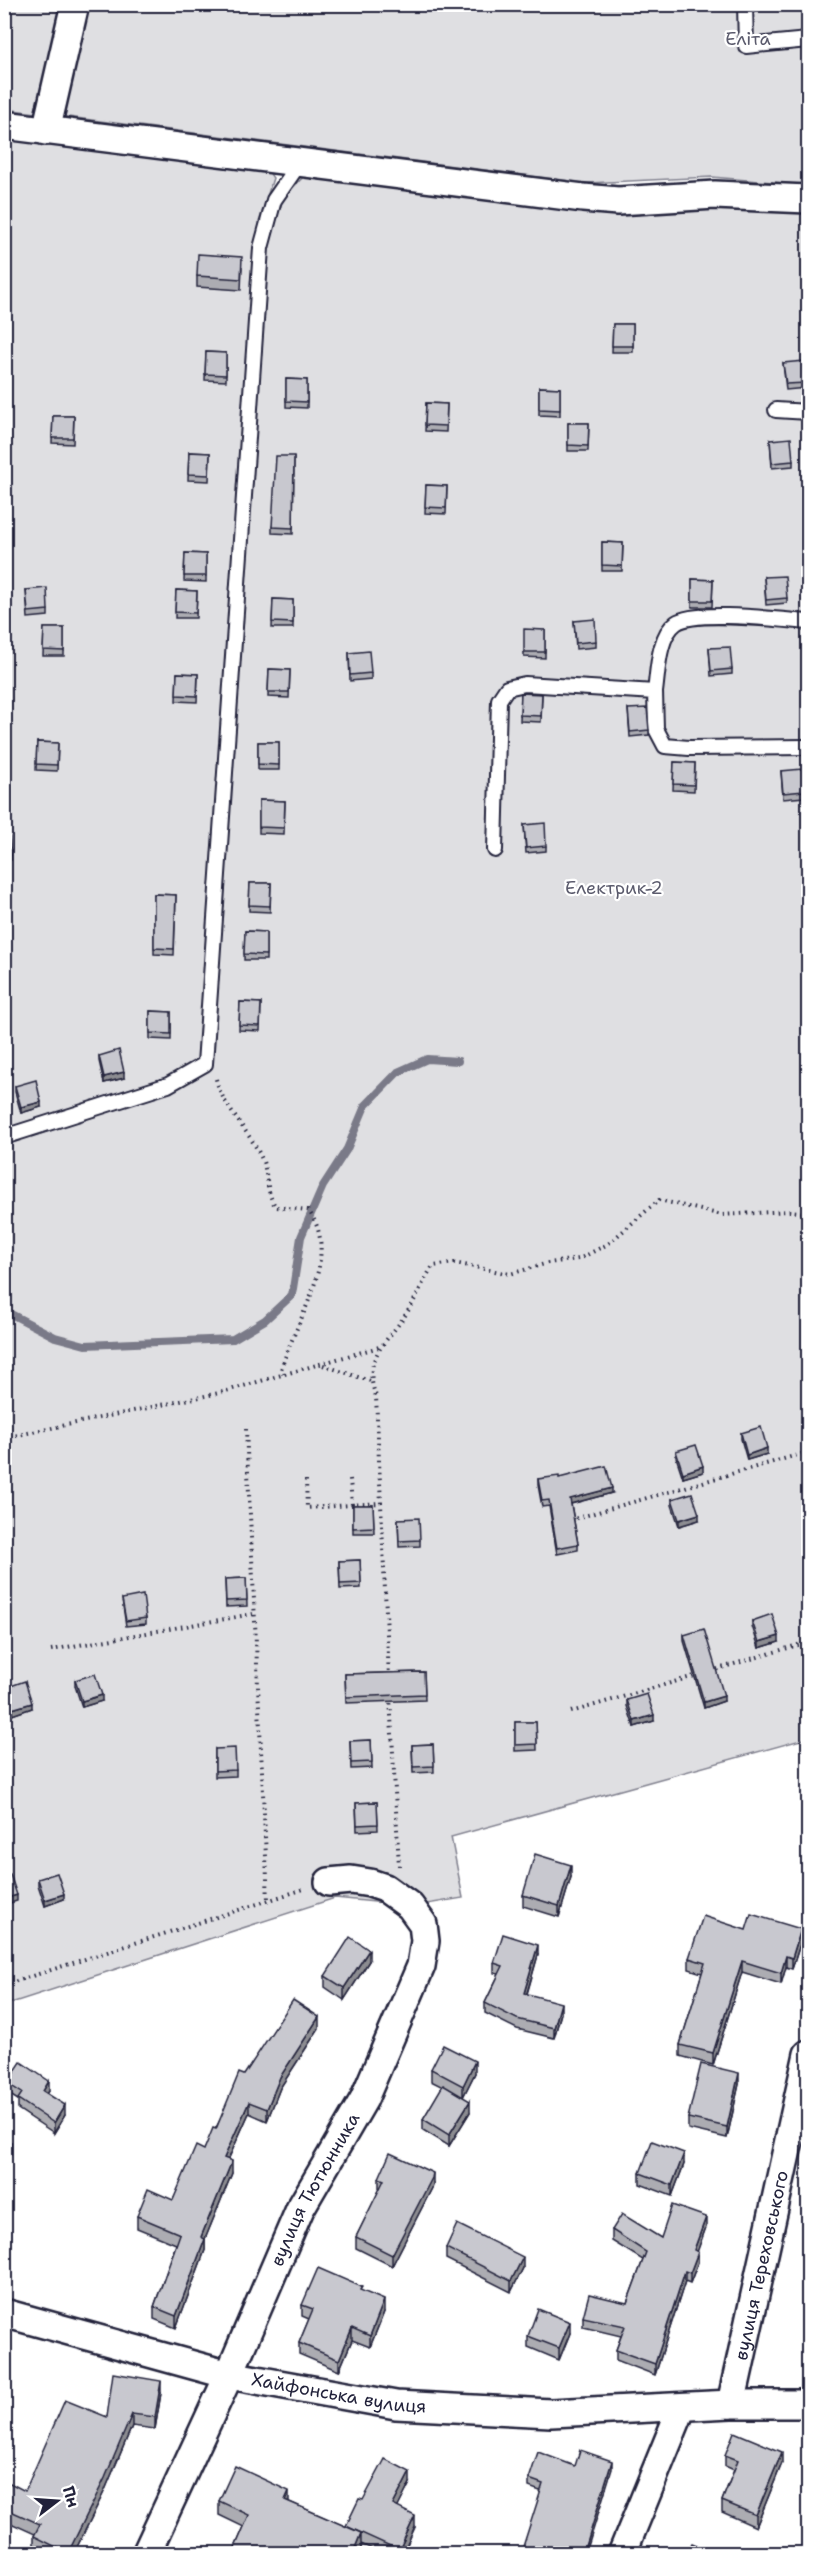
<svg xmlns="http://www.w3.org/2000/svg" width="813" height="2558" font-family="'Shantell Sans',sans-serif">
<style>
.green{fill:#dfdfe2;stroke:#80808e;stroke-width:1.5}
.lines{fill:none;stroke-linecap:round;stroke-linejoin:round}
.stream{stroke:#7a7a88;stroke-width:8}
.service-casing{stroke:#22223b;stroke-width:18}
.minor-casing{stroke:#22223b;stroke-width:32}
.path{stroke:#22223b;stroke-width:4;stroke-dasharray:1.5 4.5;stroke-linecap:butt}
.service{stroke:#fff;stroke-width:14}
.minor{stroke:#fff;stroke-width:27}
.wall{fill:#acacb2;stroke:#22223b;stroke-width:1.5}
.shaded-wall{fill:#8c8c91;stroke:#22223b;stroke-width:1.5}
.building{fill:#c8c8cf;stroke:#22223b;stroke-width:1.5}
.labels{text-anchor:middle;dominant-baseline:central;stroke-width:4.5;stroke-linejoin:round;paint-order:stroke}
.park-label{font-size:18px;fill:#5b5b6d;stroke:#fff}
.street-label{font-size:18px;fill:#22223b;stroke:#fff}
</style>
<rect width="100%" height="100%" fill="#fff"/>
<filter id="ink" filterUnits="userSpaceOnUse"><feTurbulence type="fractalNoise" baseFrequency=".0167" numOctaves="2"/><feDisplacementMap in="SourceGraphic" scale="12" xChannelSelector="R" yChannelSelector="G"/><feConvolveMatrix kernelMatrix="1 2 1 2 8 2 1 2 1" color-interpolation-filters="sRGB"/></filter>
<g filter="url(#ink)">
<g class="green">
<polygon points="4,5 808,5 808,185 712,177 587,183 5,109"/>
<polygon points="5,135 265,166 273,178 259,222 270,224 283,198 306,174 716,201 808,211 808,1738 451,1837 463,1898 415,1906 335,1898 5,2005"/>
</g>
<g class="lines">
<polyline class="stream" points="4,1315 11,1314 55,1337 85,1345 233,1339 265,1320 292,1295 301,1237 323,1186 347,1149 365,1106 398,1072 427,1059 458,1061"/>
<defs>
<g id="service">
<polyline points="745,4 746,46 808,40"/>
<polyline points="776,410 808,412"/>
<path d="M655 692C658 671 658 636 676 623 695 609 782 620 808 622"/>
<polyline points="495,850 499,700 507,688 525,684 655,692 656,729 665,746 689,748 808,747"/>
<polyline points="4,1137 168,1085 205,1064 261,248 274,200 299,164"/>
</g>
<g id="minor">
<polyline points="4,125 583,198 618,201 715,195 808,199"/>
<polyline points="46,131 75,4"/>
<path id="s1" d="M4 2313 229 2375 396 2405 551 2413 731 2404H808"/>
<path id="s2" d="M731 2404 808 2054"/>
<path id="s3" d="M146 2554 229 2375 300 2209 364 2099 421 1966 425 1941 423 1924 410 1906 385 1888 370 1883 351 1880 329 1882"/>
<polyline points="622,2554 682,2407"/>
</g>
</defs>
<use href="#service" class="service-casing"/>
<use href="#minor" class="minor-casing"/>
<g class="path">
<path d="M216 1079C223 1108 249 1130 261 1157 269 1173 265 1192 276 1207L308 1210C344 1257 293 1324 281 1370L284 1375"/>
<polyline points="323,1365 370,1381"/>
<polyline points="246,1429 268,1900"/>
<polyline points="4,1438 219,1393 379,1347"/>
<polyline points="350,1479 352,1505"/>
<polyline points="306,1480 307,1508 380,1503"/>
<polyline points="570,1520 808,1452"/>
<polyline points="51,1650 253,1614"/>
<polyline points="711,1671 808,1642"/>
<path d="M389 1677 376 1396C361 1358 387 1343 406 1314 416 1299 423 1281 433 1266L454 1263 510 1274 548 1263 579 1259 608 1244 659 1200 722 1215 789 1211 808 1213"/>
<polyline points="390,1697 399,1866"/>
<polyline points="571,1712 698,1675"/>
<polyline points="4,1985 304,1889"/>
</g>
<use href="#service" class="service"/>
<use href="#minor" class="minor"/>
</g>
<g class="wall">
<polygon points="242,268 241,290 197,287 197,276"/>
<polygon points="613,324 633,324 633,352 612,352"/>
<polygon points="206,352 226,353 226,381 205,380"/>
<polygon points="783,363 806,383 806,388 786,390"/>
<polygon points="286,379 307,380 307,408 286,407"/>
<polygon points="539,387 560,388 560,416 539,415"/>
<polygon points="426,403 447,404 446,432 425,431"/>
<polygon points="53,416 74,416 73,444 52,443"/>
<polygon points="568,423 589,423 588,451 568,451"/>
<polygon points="770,440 793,461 793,466 772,468"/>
<polygon points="189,452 210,453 209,481 188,480"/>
<polygon points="294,456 293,534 272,533 272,527"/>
<polygon points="426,485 447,486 446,514 425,513"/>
<polygon points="602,542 623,543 622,571 602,571"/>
<polygon points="185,553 206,554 206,582 184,581"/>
<polygon points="764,577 787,598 787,603 766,605"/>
<polygon points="692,579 713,580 712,607 692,607"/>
<polygon points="26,590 48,610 48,616 28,618"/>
<polygon points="176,590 197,591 196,618 175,618"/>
<polygon points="273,599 293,600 293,628 272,628"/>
<polygon points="574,621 596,641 596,647 576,649"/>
<polygon points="44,628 64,628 64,656 43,656"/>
<polygon points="545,630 545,658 524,657 524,652"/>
<polygon points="709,648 732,669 732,674 711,676"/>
<polygon points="349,653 371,673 371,679 350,681"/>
<polygon points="269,669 290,670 289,698 268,697"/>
<polygon points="177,673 198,674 197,702 176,701"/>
<polygon points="521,693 542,694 541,722 520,721"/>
<polygon points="628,709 649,730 649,735 630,737"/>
<polygon points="37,742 58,743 57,771 36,770"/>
<rect x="258" y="742" width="21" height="28"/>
<polygon points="674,762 695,763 694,791 673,790"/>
<polygon points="781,771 804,791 804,797 783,799"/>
<polygon points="259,800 285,801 284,834 259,833"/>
<polygon points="524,825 546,846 546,851 526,853"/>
<polygon points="4,833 11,855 11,860 4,861"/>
<polygon points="250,883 271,883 270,912 249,911"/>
<polygon points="154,894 176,895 174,955 154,954"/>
<polygon points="4,906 7,928 7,934 4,934"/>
<polygon points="245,931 266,932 266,960 244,960"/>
<polygon points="240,1002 261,1003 260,1031 239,1030"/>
<polygon points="150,1011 171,1012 171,1040 150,1039"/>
<polygon points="99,1056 124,1078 104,1083 99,1061"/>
<polygon points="15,1086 41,1107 21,1113 15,1092"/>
<polygon points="741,1433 767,1454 747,1460 741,1439"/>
<polygon points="676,1451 703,1472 683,1478 676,1457"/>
<polygon points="559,1478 612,1493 571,1504 578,1544 578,1550 557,1554 549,1506 542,1507 538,1485 538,1479"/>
<polygon points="672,1499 699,1520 679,1526 672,1505"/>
<polygon points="353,1505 373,1505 374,1533 353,1533"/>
<polygon points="398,1519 420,1540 420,1546 399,1547"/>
<polygon points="360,1560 361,1588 340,1589 339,1561"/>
<polygon points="246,1578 247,1606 226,1607 225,1579"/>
<polygon points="122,1599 146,1618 146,1624 126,1626"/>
<polygon points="752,1621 779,1642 759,1648 752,1626"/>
<polygon points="684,1635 724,1701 704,1708 684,1641"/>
<polygon points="424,1672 425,1700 346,1703 345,1674"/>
<polygon points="75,1680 102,1701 82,1707 75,1686"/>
<polygon points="5,1688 32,1708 12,1715 5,1693"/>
<polygon points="627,1700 654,1721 634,1727 627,1706"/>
<polygon points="515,1722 536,1722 537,1750 515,1751"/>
<polygon points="371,1740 372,1768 351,1769 350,1741"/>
<polygon points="433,1744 434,1772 413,1773 412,1745"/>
<polygon points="215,1749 236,1770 236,1776 215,1777"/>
<polygon points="377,1802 378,1830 357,1831 356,1803"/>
<polygon points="571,1877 559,1917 523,1906 523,1895"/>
<polygon points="38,1879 64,1899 45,1906 38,1885"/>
<polygon points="746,1930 801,1941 792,1969 786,1967 781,1984 742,1972 713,2065 680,2056 680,2045 702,1973 689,1969 689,1958"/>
<polygon points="538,1955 527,1994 561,2013 554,2038 517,2029 485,2013 485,2003 499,1974 494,1973 494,1963"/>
<polygon points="369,1961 344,2000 325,1987 325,1976"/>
<polygon points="319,2028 280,2088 267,2121 249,2113 228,2160 232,2173 205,2239 205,2250 176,2328 154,2319 154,2307 176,2244 137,2228 137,2216 173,2200 204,2150 244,2075"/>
<polygon points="431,2069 475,2073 463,2097 470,2112 449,2146 423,2130 423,2119 443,2087 431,2081"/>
<polygon points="7,2083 49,2091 47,2094 65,2115 54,2133 18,2109 18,2100 7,2093"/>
<polygon points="739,2084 727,2138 688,2129 688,2118"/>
<polygon points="684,2164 672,2196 640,2184 640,2173"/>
<polygon points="379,2178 433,2184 432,2188 392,2266 356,2248 356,2237 380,2189 379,2188"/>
<polygon points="706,2227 697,2251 698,2262 690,2283 685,2281 655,2375 616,2360 616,2350 621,2336 583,2327 583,2317 627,2303 643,2260 612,2241 612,2230 661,2238"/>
<polygon points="446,2248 523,2268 511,2292 446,2259"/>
<polygon points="808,2284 808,2312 806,2312 806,2300"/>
<polygon points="302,2305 384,2312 370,2347 352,2340 339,2371 299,2354 299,2343 309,2319 302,2316"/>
<polygon points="570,2333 559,2360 528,2347 528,2336"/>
<polygon points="161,2393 155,2429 132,2426 105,2490 74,2553 45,2553 34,2548 34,2536 35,2534 4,2520 4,2490 25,2491 107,2417"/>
<polygon points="725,2455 782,2463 756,2527 722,2512 722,2501 734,2470 725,2466"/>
<polygon points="575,2466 612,2469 540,2491 529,2487 529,2479"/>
<polygon points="410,2483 397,2508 415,2527 403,2553 381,2553 361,2544 361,2548 359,2553 234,2553 234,2550 244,2527 219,2515 219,2501 289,2502 346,2527 363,2500"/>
</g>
<g class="shaded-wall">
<polygon points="124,1072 124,1078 104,1083 104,1077"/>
<polygon points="41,1102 41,1107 21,1113 21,1107"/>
<polygon points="767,1448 767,1454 747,1460 747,1455"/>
<polygon points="703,1466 703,1472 683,1478 683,1473"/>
<polygon points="612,1488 612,1493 570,1504 570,1499"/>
<polygon points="699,1514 699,1520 679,1526 679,1520"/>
<polygon points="779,1636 779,1642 759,1648 759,1642"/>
<polygon points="102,1695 102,1701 82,1707 82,1701"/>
<polygon points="724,1696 724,1701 704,1708 704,1702"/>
<polygon points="32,1703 32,1708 12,1715 12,1709"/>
<polygon points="654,1715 654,1721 634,1727 634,1721"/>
<polygon points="571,1865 571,1877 559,1917 559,1906"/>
<polygon points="64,1894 64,1899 45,1906 45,1900"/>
<polygon points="17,1895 17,1901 4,1905 4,1899"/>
<polygon points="801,1929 801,1941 792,1969 792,1958"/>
<polygon points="538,1945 538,1955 524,2003 524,1993"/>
<polygon points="369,1950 369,1961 344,2000 344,1988"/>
<polygon points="786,1956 786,1967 781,1984 781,1973"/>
<polygon points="742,1961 742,1972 713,2065 713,2053"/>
<polygon points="561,2003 561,2013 554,2038 554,2028"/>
<polygon points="319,2017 319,2028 280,2088 267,2121 267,2109 280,2077"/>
<polygon points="475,2061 475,2073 463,2097 463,2086"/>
<polygon points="739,2073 739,2084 727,2138 727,2127"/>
<polygon points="49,2081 49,2091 43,2101 43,2091"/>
<polygon points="470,2101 470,2112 449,2146 449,2135"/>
<polygon points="249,2102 249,2113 224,2169 224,2158"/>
<polygon points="65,2105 65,2115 54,2133 54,2123"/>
<polygon points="11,2142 11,2153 4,2169 4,2158"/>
<polygon points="684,2153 684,2164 672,2196 672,2185"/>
<polygon points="232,2161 232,2173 201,2249 201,2237"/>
<polygon points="433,2173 433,2184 432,2188 392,2266 392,2255"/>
<polygon points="706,2217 706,2227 694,2261 694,2250"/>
<polygon points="205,2239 205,2250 176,2328 176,2316"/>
<polygon points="698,2252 698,2262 690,2283 690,2273"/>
<polygon points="523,2257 523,2268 511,2292 511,2281"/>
<polygon points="685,2271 685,2281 655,2375 655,2364"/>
<polygon points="384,2300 384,2312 370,2347 370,2336"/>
<polygon points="570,2322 570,2333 559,2360 559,2348"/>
<polygon points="352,2328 352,2340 339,2371 339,2360"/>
<polygon points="161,2381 161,2393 155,2429 155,2417"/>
<polygon points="132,2414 132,2426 105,2490 74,2553 68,2553"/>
<polygon points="782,2452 782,2463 756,2527 756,2515"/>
<polygon points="612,2461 612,2469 586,2553 584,2553"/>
<polygon points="410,2472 410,2483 393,2517 393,2505"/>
<polygon points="289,2491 289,2505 285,2500"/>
<polygon points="415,2516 415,2527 403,2553 399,2553 399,2550"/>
<polygon points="361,2533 361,2548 359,2553 353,2553"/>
</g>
<g class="building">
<polygon points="198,254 242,257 241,279 197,276"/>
<polygon points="613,324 633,324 633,346 612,346"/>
<polygon points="206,352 226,353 226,375 205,374"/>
<polygon points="804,361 806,383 786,384 783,363"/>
<polygon points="286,379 307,380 307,402 286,401"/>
<polygon points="539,387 560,388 560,410 539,409"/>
<polygon points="426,403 447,404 446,426 425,425"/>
<polygon points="53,416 74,416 73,438 52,438"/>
<polygon points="568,423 589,423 588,446 568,445"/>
<polygon points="791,438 793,461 772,463 770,440"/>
<polygon points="189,452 210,453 209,475 188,474"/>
<polygon points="276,456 294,456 293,528 272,527"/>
<polygon points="426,485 447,486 446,508 425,507"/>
<polygon points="602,542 623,543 622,566 602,565"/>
<polygon points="185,553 206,554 206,576 184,576"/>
<polygon points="785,576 787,598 766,600 764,577"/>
<polygon points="692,579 713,580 712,601 692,601"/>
<polygon points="47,588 48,610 28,612 26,590"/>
<polygon points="176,590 197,591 196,613 175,612"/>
<polygon points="273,599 293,600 293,623 272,622"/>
<polygon points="595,619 596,641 576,643 574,621"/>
<polygon points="44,628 64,628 64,651 43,650"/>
<polygon points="524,629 545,630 545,652 524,652"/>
<polygon points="730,647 732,669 711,671 709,648"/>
<polygon points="369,651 371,673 350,675 349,653"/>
<polygon points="269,669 290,670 289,692 268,692"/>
<polygon points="177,673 198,674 197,696 176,695"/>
<polygon points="521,693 542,694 541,716 520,715"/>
<polygon points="647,708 649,730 630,732 628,709"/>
<polygon points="37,742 58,743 57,765 36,764"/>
<polygon points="258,742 279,742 279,765 258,764"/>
<polygon points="674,762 695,763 694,785 673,784"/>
<polygon points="802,769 804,791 783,793 781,771"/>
<polygon points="259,800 285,801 284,828 259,827"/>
<polygon points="545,823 546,846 526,848 524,825"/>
<polygon points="9,832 11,855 4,855 4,833"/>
<polygon points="250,883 271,883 270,906 249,905"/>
<polygon points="154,894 176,895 174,949 154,948"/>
<polygon points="4,906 7,928 4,928"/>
<polygon points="245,931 266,932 266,955 244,954"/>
<polygon points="240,1002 261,1003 260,1026 239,1025"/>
<polygon points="150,1011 171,1012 171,1034 150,1033"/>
<polygon points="119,1050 124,1072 104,1077 99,1056"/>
<polygon points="36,1080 41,1102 21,1107 15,1086"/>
<polygon points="761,1427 767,1448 747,1455 741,1433"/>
<polygon points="696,1445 703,1466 683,1473 676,1451"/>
<polygon points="606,1466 612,1488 570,1499 578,1544 557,1548 549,1500 542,1501 538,1479 559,1476 559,1478"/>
<polygon points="692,1493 699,1514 679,1520 672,1499"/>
<polygon points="353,1505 373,1505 374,1527 353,1528"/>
<polygon points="419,1518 420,1540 399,1541 398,1519"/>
<polygon points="360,1560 361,1583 340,1584 339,1561"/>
<polygon points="246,1578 247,1600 226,1601 225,1579"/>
<polygon points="143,1595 146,1618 126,1621 122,1599"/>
<polygon points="772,1614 779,1636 759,1642 752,1621"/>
<polygon points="704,1629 724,1696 704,1702 684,1635"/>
<polygon points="424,1672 425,1694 346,1697 345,1674"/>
<polygon points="95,1674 102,1695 82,1701 75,1680"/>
<polygon points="25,1681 32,1703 12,1709 5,1688"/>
<polygon points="647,1694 654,1715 634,1721 627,1700"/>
<polygon points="515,1722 536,1722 537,1744 515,1745"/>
<polygon points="371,1740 372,1762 351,1763 350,1741"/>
<polygon points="433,1744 434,1766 413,1767 412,1745"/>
<polygon points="235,1748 236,1770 215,1771 215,1749"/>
<polygon points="377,1802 378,1824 357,1825 356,1803"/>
<polygon points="535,1854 571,1865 559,1906 523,1895"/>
<polygon points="57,1873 64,1894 45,1900 38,1879"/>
<polygon points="10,1874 17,1895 4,1899 4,1876"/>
<polygon points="751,1914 801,1929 792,1958 786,1956 781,1973 742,1961 713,2053 680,2045 705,1963 689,1958 703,1916 746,1930"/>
<polygon points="503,1934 538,1945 524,1993 561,2003 554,2028 517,2019 485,2003 503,1966 494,1963"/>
<polygon points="350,1937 369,1950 344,1988 325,1976"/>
<polygon points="293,2000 319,2017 280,2077 267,2109 249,2102 224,2158 232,2161 201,2237 205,2239 176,2316 154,2307 180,2234 137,2216 148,2189 173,2200 196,2146 204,2150 213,2128 216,2129 239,2073 244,2075"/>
<polygon points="443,2045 475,2061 463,2086 431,2069"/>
<polygon points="21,2062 49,2081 43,2091 65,2105 54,2123 18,2099 22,2093 7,2083"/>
<polygon points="701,2064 739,2073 727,2127 688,2118"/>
<polygon points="443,2085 470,2101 449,2135 423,2119"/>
<polygon points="4,2139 11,2142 4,2158"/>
<polygon points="652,2141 684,2153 672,2185 640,2173"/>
<polygon points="390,2153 433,2173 432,2178 392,2255 356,2237 384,2180 379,2178"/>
<polygon points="672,2205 706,2217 694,2250 698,2252 690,2273 685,2271 655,2364 616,2350 625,2326 583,2317 589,2294 627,2303 646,2252 612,2230 622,2214 661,2238"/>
<polygon points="457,2224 523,2257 511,2281 446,2248"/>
<polygon points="318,2268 362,2287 360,2290 384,2300 370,2336 352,2328 339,2360 299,2343 313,2309 302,2305"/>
<polygon points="808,2284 808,2301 806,2300"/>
<polygon points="538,2309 570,2322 559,2348 528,2336"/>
<polygon points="113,2373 161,2381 155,2417 132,2414 105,2478 68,2553 34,2536 40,2524 4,2508 4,2490 8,2482 25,2491 65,2400 107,2417"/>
<polygon points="734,2432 782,2452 756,2515 722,2501 738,2460 725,2455"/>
<polygon points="580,2450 612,2461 584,2553 521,2553 543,2484 529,2479 538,2452 575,2466"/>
<polygon points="385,2459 410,2472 393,2505 415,2516 399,2550 346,2526 359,2499 363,2500"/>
<polygon points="235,2466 289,2491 285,2500 361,2533 353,2553 241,2553 234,2550 249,2515 219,2501"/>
<polygon points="692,2543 715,2553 687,2553"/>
</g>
</g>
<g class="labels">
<g class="park-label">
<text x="748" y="39">Еліта</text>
<text x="614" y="888">Електрик-2</text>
</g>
<g class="street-label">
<text stroke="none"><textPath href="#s3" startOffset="402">вулиця Тютюнника</textPath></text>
<text stroke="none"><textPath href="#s2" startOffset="142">вулиця Тереховського</textPath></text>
<text stroke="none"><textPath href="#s1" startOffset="345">Хайфонська вулиця</textPath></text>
</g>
</g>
<rect width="813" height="2558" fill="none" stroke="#fff" stroke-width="24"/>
<rect x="12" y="12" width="789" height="2534" fill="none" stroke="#22223b" stroke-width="2" filter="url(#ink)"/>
<g transform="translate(57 2501) rotate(73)" stroke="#ffffff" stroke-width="4.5" paint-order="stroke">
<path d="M0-4.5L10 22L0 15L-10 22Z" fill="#22223b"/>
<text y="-9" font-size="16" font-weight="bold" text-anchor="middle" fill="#22223b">Пн</text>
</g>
</svg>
